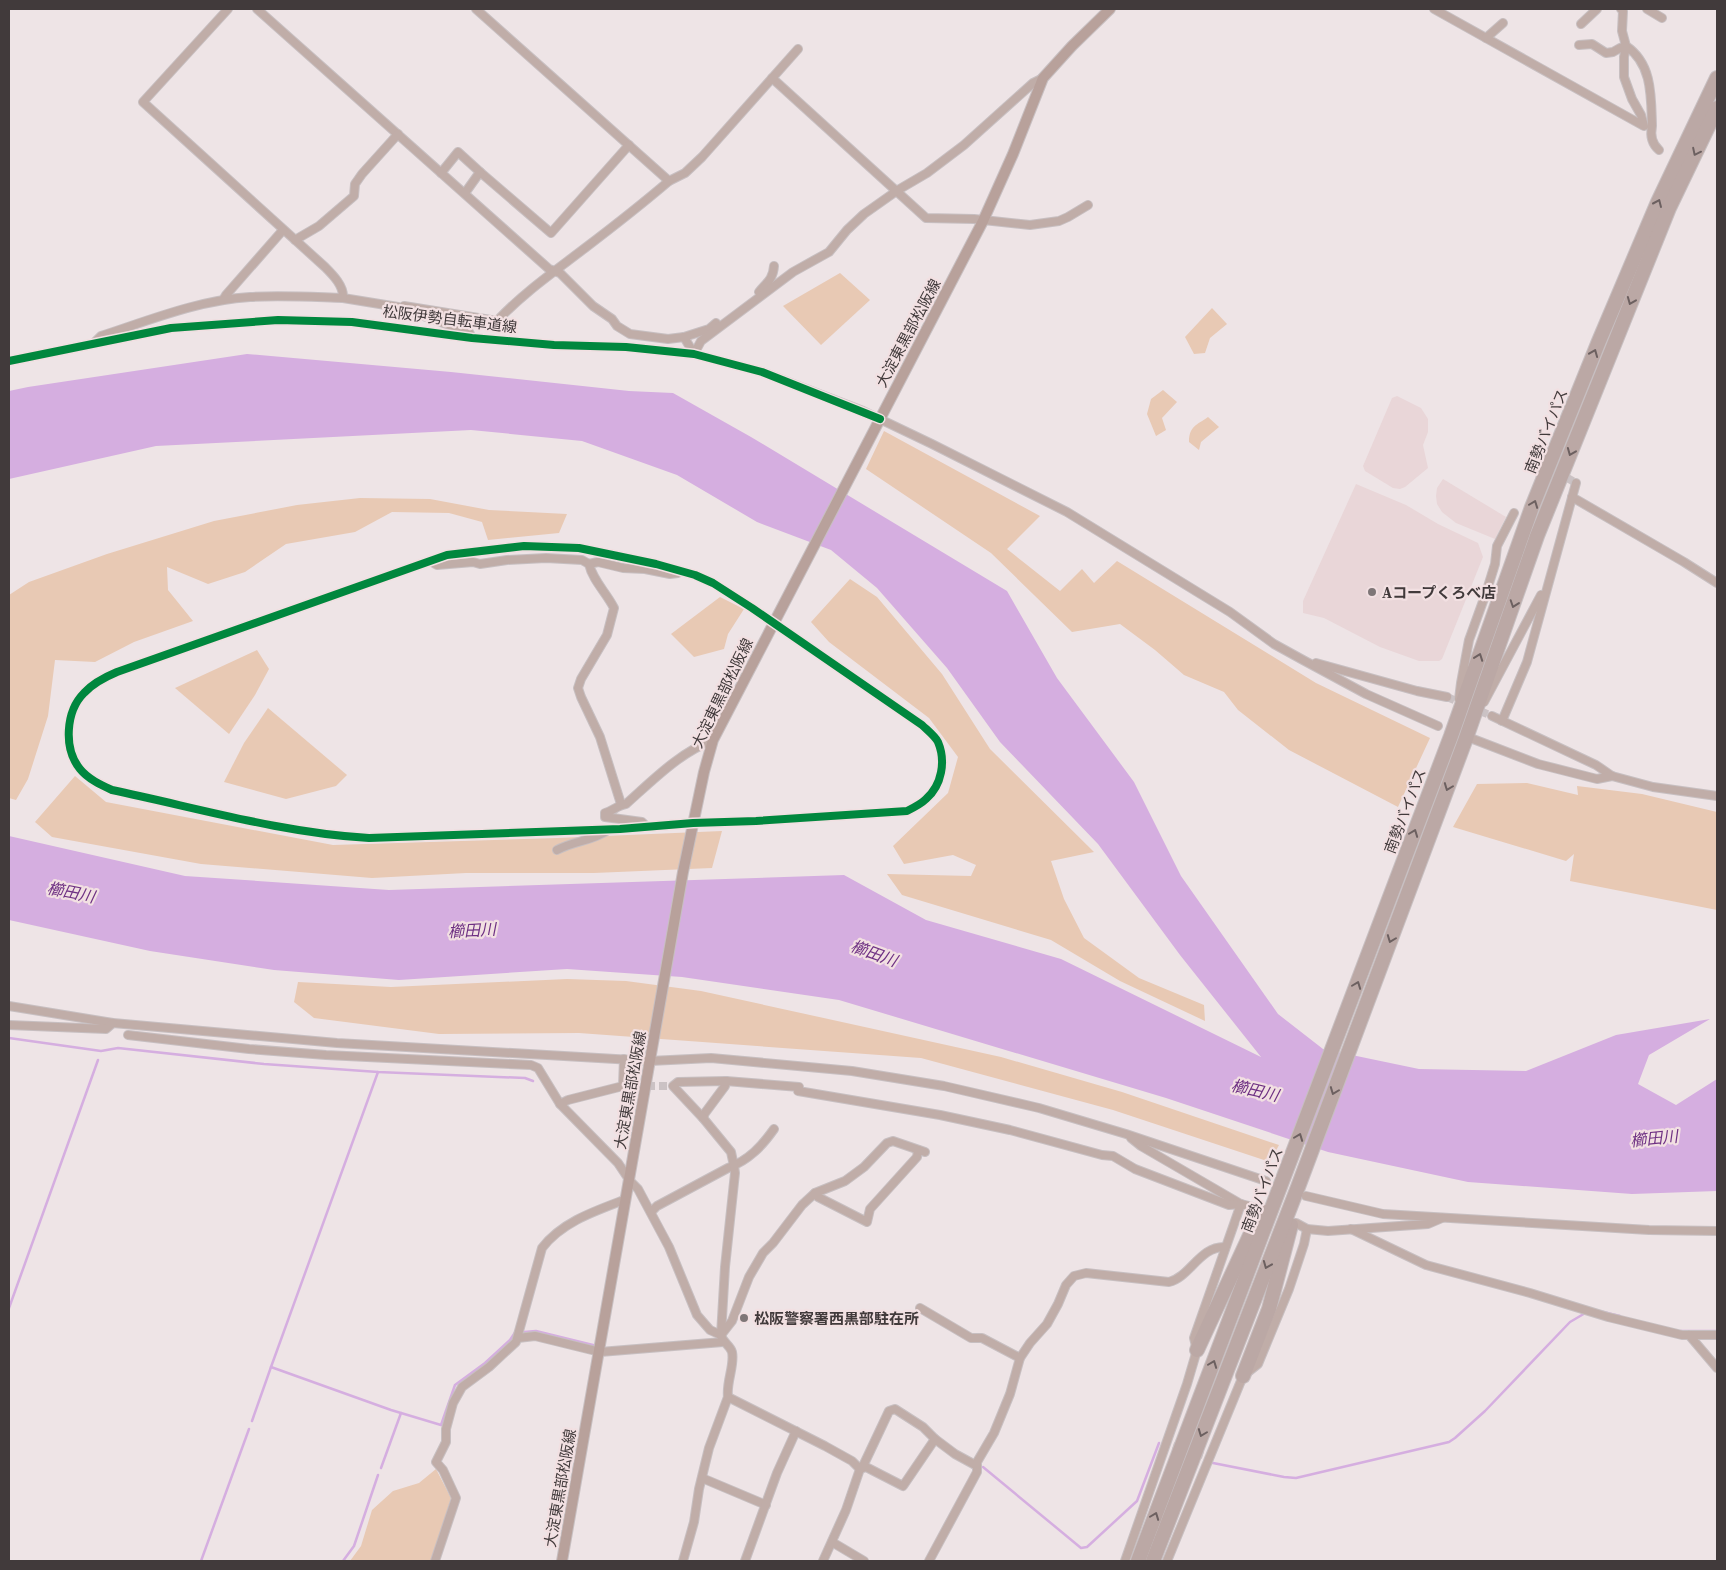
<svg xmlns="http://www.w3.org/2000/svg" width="1726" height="1570" font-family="'Source Serif 4','Noto Sans JP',serif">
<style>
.built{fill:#e9d6d8}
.green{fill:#e8c9b4}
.water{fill:#d5aee0}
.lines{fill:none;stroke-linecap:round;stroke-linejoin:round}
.stream{stroke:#d5aee0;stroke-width:2.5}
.street-tunnel{stroke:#cbc2c4;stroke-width:8;stroke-dasharray:8 4;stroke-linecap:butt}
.street-casing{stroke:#c7bfc1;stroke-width:10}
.secondary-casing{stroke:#c7bfc1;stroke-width:12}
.highway-casing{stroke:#c7bfc1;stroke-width:16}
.street{stroke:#c0ada8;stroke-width:8}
.secondary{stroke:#b8a19b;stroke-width:10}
.highway{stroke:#bba8a5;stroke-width:14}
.cycleway-casing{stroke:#f2e0e2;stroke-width:11}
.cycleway{stroke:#00873e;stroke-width:8}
.oneway{stroke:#6c6060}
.poi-dot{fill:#7e7677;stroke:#f2e0e2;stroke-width:2}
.labels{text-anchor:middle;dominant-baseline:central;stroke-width:4.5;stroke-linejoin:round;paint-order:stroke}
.street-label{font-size:15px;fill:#413a3b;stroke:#f2e0e2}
.poi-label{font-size:15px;font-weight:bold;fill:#413a3b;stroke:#f2e0e2;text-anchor:start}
.water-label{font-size:16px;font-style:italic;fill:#6e3083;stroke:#f2e0e2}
</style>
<rect width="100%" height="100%" fill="#eee4e6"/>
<g class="built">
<polygon points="1397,396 1421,408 1428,419 1428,432 1423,445 1428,468 1405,487 1400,489 1393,488 1365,471 1363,466 1392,398"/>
<polygon points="1443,479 1506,517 1495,539 1456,523 1442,512 1437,504 1436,496 1437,488"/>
<polygon points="1356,484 1406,505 1438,524 1478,543 1483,557 1442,659 1439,661 1419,661 1380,647 1324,618 1303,613 1303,601"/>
</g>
<g class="green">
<polygon points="840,273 870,300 821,345 783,306"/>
<polygon points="1212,308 1227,324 1210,338 1205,353 1194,354 1185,337"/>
<polygon points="1163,390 1177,402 1162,418 1166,430 1156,436 1147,414 1151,399"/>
<path d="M1208 417 1219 427 1201 442 1199 450 1189 442C1189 426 1197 425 1208 417Z"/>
<polygon points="884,431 1040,516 1007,549 1060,591 1082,569 1094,583 1117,561 1316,683 1430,738 1398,807 1289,750 1238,710 1224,692 1184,675 1155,650 1120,624 1072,632 991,553 866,469"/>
<polygon points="360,498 430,499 489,510 567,514 559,533 488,540 482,522 449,513 392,512 355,532 286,544 245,572 208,584 167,567 168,590 193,621 134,642 95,662 55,660 48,716 28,779 16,800 9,798 9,595 29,582 107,554 214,521 297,505"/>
<polygon points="850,579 877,597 942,674 990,749 1094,852 1051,861 1064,899 1084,938 1139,978 1204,1005 1205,1021 1120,981 1051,940 902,895 887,874 971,876 976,865 953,855 904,864 893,846 948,793 958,757 929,718 829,642 811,622"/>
<polygon points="720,597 744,609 728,634 724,649 694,657 671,634"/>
<polygon points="257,650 269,669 255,695 229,734 175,688"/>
<polygon points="268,708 347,775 336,786 286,799 224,782 244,743"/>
<polygon points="75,776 106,802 333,845 557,838 722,831 712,868 594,873 466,873 372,878 201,864 52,837 35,822"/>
<polygon points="1527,783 1578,795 1577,786 1642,794 1717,812 1717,910 1570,881 1574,854 1566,861 1453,827 1477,784"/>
<polygon points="567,979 626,981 701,991 1001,1057 1122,1092 1279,1145 1270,1162 1113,1110 921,1058 579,1033 439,1034 314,1018 294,1002 298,982 391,987"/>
<polygon points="436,1469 451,1498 432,1561 350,1561 361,1546 372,1510 393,1491 419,1483"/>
</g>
<polygon class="water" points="247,354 451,372 629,391 673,393 751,437 1007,591 1057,678 1134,782 1181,876 1278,1014 1323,1049 1419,1069 1526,1071 1616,1035 1710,1019 1649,1055 1638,1084 1676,1105 1717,1079 1717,1191 1632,1194 1468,1182 1328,1152 1166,1098 839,1000 682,977 567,969 399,980 274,970 150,951 9,920 9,836 185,876 389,890 844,875 926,920 1061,959 1261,1057 1180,955 1098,844 1000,742 947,668 877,588 831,550 757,522 677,475 582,441 471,430 156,446 9,479 9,391 28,387"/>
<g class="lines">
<g class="stream">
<polyline points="9,1038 101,1051 118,1048 264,1064 378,1072 525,1078 533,1081"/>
<polyline points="378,1072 271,1367 391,1410 441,1425 455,1385 485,1363 510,1340 516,1331"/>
<polyline points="9,1308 98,1060"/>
<polyline points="1603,1312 1620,1316"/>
<polyline points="1681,1331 1717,1331"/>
<polyline points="524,1332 536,1331 597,1346"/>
<polyline points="252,1421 271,1367"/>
<polyline points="1213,1463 1284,1477 1296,1478 1449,1442 1455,1438 1485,1411 1570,1322 1587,1312"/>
<polyline points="983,1467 1081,1548 1087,1547 1137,1501 1159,1443"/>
<polyline points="381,1468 401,1413"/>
<polyline points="201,1561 249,1429"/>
<polyline points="343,1561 354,1546 378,1475"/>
</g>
<g class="street-tunnel">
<polyline points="1535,459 1576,483"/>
<polyline points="1447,697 1492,716"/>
<polyline points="623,1086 673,1086"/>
<polyline points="1173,1446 1203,1455"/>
</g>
<defs>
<g id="street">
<path d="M228 9 143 102 325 267C333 275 344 286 343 298L398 307 469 332 472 338"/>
<polyline points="257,9 549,269 560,273 593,306 612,319 617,326 630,334 668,339 684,337 694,354"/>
<polyline points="476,9 669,181"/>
<polyline points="1434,9 1642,125"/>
<path d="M1621 9 1623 11 1622 31 1626 46C1653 64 1651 98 1652 126 1650 136 1652 144 1659 150"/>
<polyline points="1647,9 1662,18"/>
<polyline points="1581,24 1597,9"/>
<polyline points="1486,38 1503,23"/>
<polyline points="1579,45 1592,44 1606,53 1613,52 1620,48 1626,46 1624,57 1624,77 1632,99 1641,115 1644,126"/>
<polyline points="772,78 926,218 974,219 1030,225 1059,221 1068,217 1088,205"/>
<polyline points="480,172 551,233 629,145"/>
<polyline points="441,173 458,152 480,172 465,193"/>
<polyline points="295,240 319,226 354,196 355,184 362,174 398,134"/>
<path d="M759 292C766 283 773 280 774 266"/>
<polyline points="223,300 226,295 283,230"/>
<path d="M404 306 497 321C523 293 555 271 585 248 614 226 642 204 669 181L685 173 702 157 798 49"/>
<polyline points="684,337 709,329 716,323"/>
<path d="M95 342 101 336C150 320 199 300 250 297 281 295 312 297 343 298"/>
<polyline points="694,354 701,341 793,272 829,252 847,230 864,214 898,190 927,173 964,145 1033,83 1043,78"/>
<polyline points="9,361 171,328 278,320 352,322 472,338 554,345 626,347 694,354 762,372 863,411 932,444 1067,512 1230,612 1274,644 1303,660 1366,694 1438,726"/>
<polyline points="1572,497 1684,562 1717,583"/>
<path d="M524 546 579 548 656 564 695 575 713 583 752 608 922 725C927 730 935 736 938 742 946 761 942 785 926 799 921 804 913 808 907 811L756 821 693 823 620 829 369 838C282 833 198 808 112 790 101 785 88 779 80 769 63 748 66 711 84 693 93 683 105 677 117 672L447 555Z"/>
<polyline points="430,561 437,565 473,562 480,564 507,560 546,558 582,560 589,564"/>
<polyline points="1316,663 1417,691 1447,697"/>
<polyline points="1459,699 1461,683 1469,640 1486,593 1495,564 1497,546 1514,513"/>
<polyline points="1484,702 1541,595"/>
<polyline points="1492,716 1596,765 1612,776 1653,787 1717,796"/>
<polyline points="1502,721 1527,662 1576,483"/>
<polyline points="1473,739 1538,764 1597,779 1612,776"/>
<path d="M621 804 600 737 581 697 578 688 581 679 607 635 614 608C606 592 593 581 589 564L598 562 623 568 645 569 670 574 678 573"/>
<path d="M646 826 642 822 605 817V813C613 811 618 805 626 804 653 780 679 753 713 740"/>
<path d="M557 850C573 841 593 841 608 830"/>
<polyline points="9,1006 113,1023 337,1043 650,1061 711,1058 852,1071 944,1086 1039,1108 1126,1134 1266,1181"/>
<polyline points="9,1025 106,1029 113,1023"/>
<polyline points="128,1035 249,1049 326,1055 531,1065 538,1068 560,1104 618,1163 630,1181 638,1189 669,1247 697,1315 710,1330 721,1335"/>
<polyline points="560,1104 568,1100 623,1086 624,1059"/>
<polyline points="703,1118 705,1113 725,1086 726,1081"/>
<polyline points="1131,1138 1141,1146 1239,1203"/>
<polyline points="815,1193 818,1197 867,1222 870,1209 917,1157 918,1150"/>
<polyline points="1306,1196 1383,1214 1649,1230 1717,1231"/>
<path d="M651 1212 657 1206 728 1168C749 1160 762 1146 774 1129"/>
<polyline points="1296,1223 1307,1229 1328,1231 1428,1224 1442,1218"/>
<polyline points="1351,1229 1426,1265 1530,1293 1608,1317 1682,1335 1717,1335"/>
<polyline points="920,1308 971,1338 982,1338 1020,1358"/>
<polyline points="721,1335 732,1321 749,1277 763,1253 773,1243 802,1205 815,1193 845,1181 864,1167 887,1143 893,1141 925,1152"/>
<polyline points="1689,1335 1717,1368"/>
<polyline points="518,1338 535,1336 600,1352 723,1342"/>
<polyline points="728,1397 825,1446 852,1461 860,1469"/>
<polyline points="860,1469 866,1467 903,1486 935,1439"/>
<polyline points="702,1478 766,1505"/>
<polyline points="832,1542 864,1561"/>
<path d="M435 1561 456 1498 443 1470 436 1462 446 1442V1429L453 1403 462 1387 489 1367 516 1342 542 1248C562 1222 595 1211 624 1200"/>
<path d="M683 1561 694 1522 699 1489 709 1448 728 1397C726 1382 735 1365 732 1352 730 1345 723 1343 721 1335L725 1267 735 1173 734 1166 731 1152 703 1118 673 1086 678 1082 726 1081 799 1087 798 1091 940 1115 1010 1130 1102 1155 1113 1156 1135 1169 1229 1205 1241 1204 1257 1208"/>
<polyline points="745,1561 777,1473 796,1431"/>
<polyline points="823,1561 846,1510 860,1469 864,1464 889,1411 895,1409 923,1427 935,1439 955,1454 977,1466"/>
<path d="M929 1561 977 1472V1462L994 1433 1010 1394 1020 1358 1030 1343 1047 1324 1058 1304 1066 1285 1074 1276 1086 1273 1169 1282C1190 1277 1200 1246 1225 1247"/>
<polyline points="1125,1561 1187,1384 1197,1350 1194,1338 1241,1204"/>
<polyline points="1167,1561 1243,1376 1258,1364 1289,1289 1304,1244 1307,1229"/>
</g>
<polyline id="secondary" points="562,1561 683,872 704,772 713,740 983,221 1013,154 1043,78 1072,46 1110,9"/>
<g id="highway">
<polyline points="1197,1350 1252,1231 1266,1212"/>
<polyline points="1243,1376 1269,1309 1291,1225"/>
<polyline points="1138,1561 1451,736 1532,507 1599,341 1658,202 1717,78"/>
<polyline points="1153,1561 1298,1187 1465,741 1537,536 1669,208 1717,108"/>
</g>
</defs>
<use href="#street" class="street-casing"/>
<use href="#secondary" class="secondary-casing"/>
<use href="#highway" class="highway-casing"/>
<use href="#street" class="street"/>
<use href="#secondary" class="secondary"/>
<use href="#highway" class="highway"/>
<defs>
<g id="cycleway">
<polyline points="9,361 171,328 278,320 352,322 472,338 554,345 626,347 694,354 762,372 880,419"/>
<path d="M524 546 579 548 656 564 695 575 713 583 752 608 922 725C927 730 935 736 938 742 946 761 942 785 926 799 921 804 913 808 907 811L756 821 693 823 620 829 369 838C282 833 198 808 112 790 101 785 88 779 80 769 63 748 66 711 84 693 93 683 105 677 117 672L447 555Z"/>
</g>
</defs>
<use href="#cycleway" class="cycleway-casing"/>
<use href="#cycleway" class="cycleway"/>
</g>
<defs><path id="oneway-chevron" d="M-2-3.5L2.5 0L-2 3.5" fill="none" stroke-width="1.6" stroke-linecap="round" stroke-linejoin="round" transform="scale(1.25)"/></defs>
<g class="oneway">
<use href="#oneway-chevron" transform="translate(1696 152) rotate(116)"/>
<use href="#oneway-chevron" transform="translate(1658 203) rotate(-66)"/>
<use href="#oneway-chevron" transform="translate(1631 301) rotate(112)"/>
<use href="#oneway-chevron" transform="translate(1594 353) rotate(-68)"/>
<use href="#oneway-chevron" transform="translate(1571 452) rotate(112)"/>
<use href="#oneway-chevron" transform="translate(1534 504) rotate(-69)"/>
<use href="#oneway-chevron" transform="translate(1514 604) rotate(109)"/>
<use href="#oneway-chevron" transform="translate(1479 657) rotate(-70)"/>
<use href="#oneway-chevron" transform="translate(1448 787) rotate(111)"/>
<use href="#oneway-chevron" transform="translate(1414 833) rotate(-69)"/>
<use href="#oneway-chevron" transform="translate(1391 939) rotate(111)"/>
<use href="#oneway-chevron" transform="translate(1357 985) rotate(-69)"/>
<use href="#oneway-chevron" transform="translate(1334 1091) rotate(111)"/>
<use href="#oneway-chevron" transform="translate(1299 1137) rotate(-69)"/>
<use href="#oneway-chevron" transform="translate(1267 1265) rotate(112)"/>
<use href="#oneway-chevron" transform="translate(1213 1364) rotate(-69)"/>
<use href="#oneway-chevron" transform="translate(1202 1433) rotate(111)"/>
<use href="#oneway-chevron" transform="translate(1155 1516) rotate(-69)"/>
</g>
<g class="poi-dot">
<circle cx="1372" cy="592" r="5"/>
<circle cx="744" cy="1318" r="5"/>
</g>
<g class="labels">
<g class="street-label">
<text transform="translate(450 319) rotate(7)">松阪伊勢自転車道線</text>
<text transform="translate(908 333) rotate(-62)">大淀東黒部松阪線</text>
<text transform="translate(1546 431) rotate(-68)">南勢バイパス</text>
<text transform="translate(722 693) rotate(-64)">大淀東黒部松阪線</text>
<text transform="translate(1405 811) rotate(-69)">南勢バイパス</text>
<text transform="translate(630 1090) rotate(-80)">大淀東黒部松阪線</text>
<text transform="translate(1262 1190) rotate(-69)">南勢バイパス</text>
<text transform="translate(560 1488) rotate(-80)">大淀東黒部松阪線</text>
</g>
<g class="poi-label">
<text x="1382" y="592">Aコープくろべ店</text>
<text x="754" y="1318">松阪警察署西黒部駐在所</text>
</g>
<g class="water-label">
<text transform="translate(71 892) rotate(11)">櫛田川</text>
<text transform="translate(472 930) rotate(-3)">櫛田川</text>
<text transform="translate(874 953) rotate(20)">櫛田川</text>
<text transform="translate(1255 1090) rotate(13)">櫛田川</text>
<text transform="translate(1654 1138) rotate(-6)">櫛田川</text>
</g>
</g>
<rect width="1726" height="1570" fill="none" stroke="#413a3b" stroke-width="20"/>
</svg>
